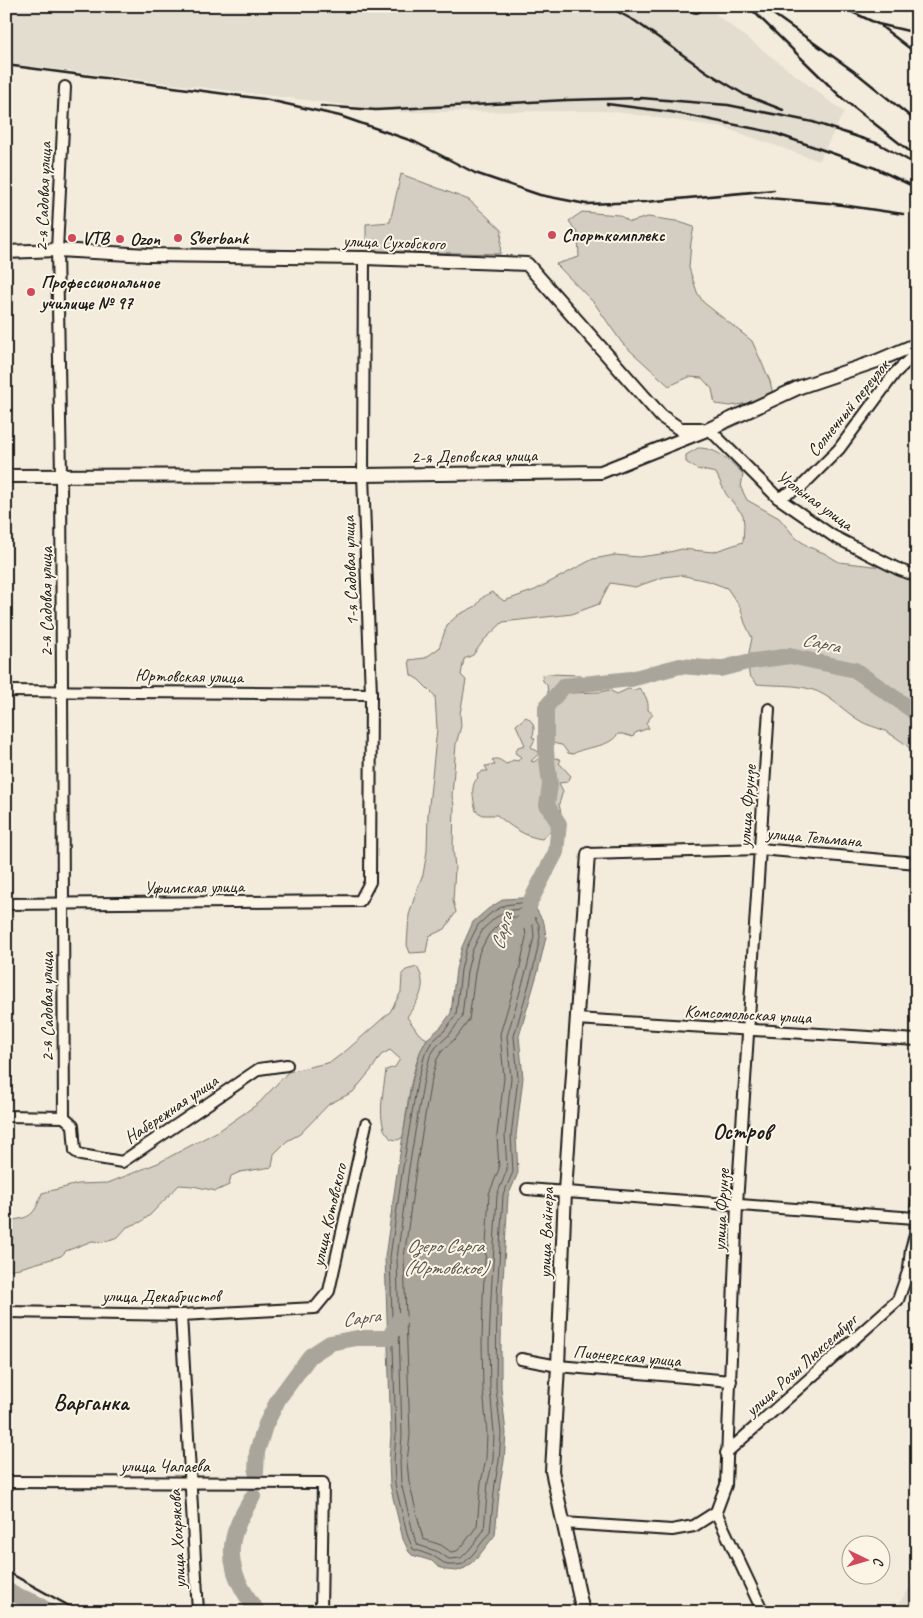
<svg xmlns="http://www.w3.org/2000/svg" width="923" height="1618" font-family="Caveat,sans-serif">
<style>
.built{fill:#e3ddcf}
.green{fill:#d3cec1;stroke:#78756e}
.water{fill:#aaa59b;stroke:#716e68}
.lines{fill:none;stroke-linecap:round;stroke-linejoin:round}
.shore{stroke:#55534f;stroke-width:1}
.river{stroke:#aaa59b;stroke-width:16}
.minor-casing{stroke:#1c1c1c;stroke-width:14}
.tertiary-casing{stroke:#1c1c1c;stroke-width:16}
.minor{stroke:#fcf5e5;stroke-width:10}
.tertiary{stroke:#fcf5e5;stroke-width:12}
.rail{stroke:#1c1c1c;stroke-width:2.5}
.poi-dot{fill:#d1495b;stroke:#fcf5e5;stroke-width:2}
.labels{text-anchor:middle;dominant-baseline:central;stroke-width:4;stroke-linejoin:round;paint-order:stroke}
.street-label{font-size:18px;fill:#1c1c1c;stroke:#fcf5e5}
.poi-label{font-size:18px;font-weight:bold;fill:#1c1c1c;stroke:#fcf5e5;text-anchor:start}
.water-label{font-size:19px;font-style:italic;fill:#55534f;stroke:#fcf5e5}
.district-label{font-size:22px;font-weight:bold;fill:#1c1c1c;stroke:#fcf5e5}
</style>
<rect width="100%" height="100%" fill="#f3ecdd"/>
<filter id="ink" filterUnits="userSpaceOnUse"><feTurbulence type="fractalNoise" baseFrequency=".02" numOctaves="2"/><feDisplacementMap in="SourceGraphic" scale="10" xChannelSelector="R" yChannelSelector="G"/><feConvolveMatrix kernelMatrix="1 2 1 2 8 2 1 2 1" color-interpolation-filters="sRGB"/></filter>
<g filter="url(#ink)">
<g class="built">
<polygon points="6,6 705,6 844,112 819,161 722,127 609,111 402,112 6,63"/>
<polygon points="917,1577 917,1612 893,1612"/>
</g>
<g class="green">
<polygon points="401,174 469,200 502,230 500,254 374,251 366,247 366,224 390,222"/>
<polygon points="582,212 619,215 630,222 648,217 676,221 694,227 691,242 689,268 697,292 703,302 752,341 770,381 774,399 730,406 715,404 712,389 702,378 689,377 669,386 622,343 595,304 556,264 579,257 578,234 569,221"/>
<path d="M698 448C718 448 730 461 743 474L741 488 747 500 779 518 796 538 809 547 824 553 839 562 882 567 917 580V748L912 750C905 744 898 738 890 734 882 728 871 727 862 722 844 712 830 694 810 689 792 684 775 686 757 684L749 675 748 657 752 638 745 623 740 607 727 588 708 581 680 575 664 577 635 587 610 583 599 604 572 614 503 622 484 640 473 655 464 659 461 675 466 680 460 714 461 726 456 744 452 796 454 805 453 848 455 868 453 901 456 912 445 929 429 936 426 952 410 953 407 945 409 915 418 886 423 875 427 851 428 814 437 729 435 696 419 680 411 675 409 660 425 658 439 648 447 625 458 615 476 606 483 597 492 592 504 601 535 590 593 559 615 555 639 557 661 554 682 549 713 552 743 542 744 525 743 515 726 494 716 473 697 469 686 462V455Z"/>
<path d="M549 674 580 675 584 679V684L586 686 573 689 571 693 600 692 609 690 617 694 628 689 635 690 639 688C645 694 649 701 648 710L653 714 646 723 649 728 635 733 633 737 623 734H618C607 749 587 745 573 754L568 753 562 745C553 744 551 742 549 734L540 733 542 720 551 719C552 707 559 703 548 693L547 685 543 681 542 675Z"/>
<path d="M526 717C534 721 536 730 532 737L535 739 531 747 540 753 531 761 534 762 539 758 545 760 547 757 551 760 557 758 561 760 559 763 571 776 567 782 559 783 563 791 559 804 561 813 559 824 542 839C525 837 510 826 497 815H483L476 811C474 801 469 785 478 778L477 775 483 771H488L485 766 495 765 492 760C497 757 502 761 506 764L509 763 513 760 518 761 521 757 515 753 518 747 525 745 516 725Z"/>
<path d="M417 967C429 987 418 1000 407 1017L419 1034 427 1039C410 1068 408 1104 403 1137L398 1140 391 1139C389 1136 385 1132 384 1129 378 1111 384 1088 386 1070L395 1067 400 1059 390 1050 381 1055 372 1069 353 1092 329 1104 300 1134 287 1141 274 1154 272 1167 240 1172 231 1176 229 1185 216 1191 193 1186 179 1185 150 1215 141 1222 127 1227 118 1237 103 1242 92 1241 66 1251 61 1256 48 1260 20 1268 6 1270V1221C31 1218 34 1216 42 1193L78 1184 108 1183 158 1163 220 1130 259 1103 288 1072 331 1062 347 1050 390 1012 401 992 402 974 406 970Z"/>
</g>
<polygon class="water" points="522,898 531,900 544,923 546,937 538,971 519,1036 523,1078 516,1136 518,1173 508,1196 502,1297 501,1342 501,1388 506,1433 504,1461 500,1483 495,1535 477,1558 465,1568 457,1571 446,1570 437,1566 432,1561 412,1555 409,1552 403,1539 390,1485 389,1461 391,1435 385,1257 398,1166 412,1082 420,1052 427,1039 441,1027 451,1013 456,969 462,947 473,922 488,909 504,899"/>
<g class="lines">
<g class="shore">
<polygon points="522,903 528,905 539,925 540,937 533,970 514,1036 518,1078 511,1136 513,1172 503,1195 497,1297 496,1388 501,1433 499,1461 495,1483 490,1532 473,1554 463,1564 457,1565 447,1565 435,1557 413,1549 408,1537 395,1484 394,1461 396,1435 390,1257 403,1167 417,1083 425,1054 431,1043 445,1030 456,1015 461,970 466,949 478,925 491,913 505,905"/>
<polygon points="521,909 524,911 533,926 534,937 527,968 507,1036 511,1078 505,1135 507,1170 497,1195 491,1297 489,1343 490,1388 494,1433 493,1460 488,1482 484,1530 469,1550 461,1558 449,1559 436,1551 418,1545 414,1536 401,1483 400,1462 402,1435 397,1258 409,1168 423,1084 430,1056 436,1047 450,1034 462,1017 467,971 472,951 483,929 495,918 507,911"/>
<polygon points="518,917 525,928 526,937 520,967 500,1034 504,1078 497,1135 499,1169 489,1194 483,1296 482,1343 483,1389 487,1433 486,1459 481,1482 477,1526 463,1545 457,1551 451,1552 441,1545 423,1539 409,1482 407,1462 410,1435 404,1258 416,1169 430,1086 437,1059 442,1051 456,1038 469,1020 475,973 479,953 489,934 499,924 509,918"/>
</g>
<g class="river">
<polyline points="525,921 531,900 556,852 559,824 547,805 550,785 546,751 546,707 564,686 631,679 680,666 720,669 747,662 790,656 855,670 912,710 917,716"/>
<polyline points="256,1472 257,1452 265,1426 279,1398 310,1356 330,1343 357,1338 389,1338 399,1320"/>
<path d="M253 1496C248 1505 242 1514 238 1524 223 1558 237 1585 258 1612"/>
<polyline points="6,1589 13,1594 34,1602 50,1612"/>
</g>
<defs>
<g id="minor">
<polyline points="696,6 696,7"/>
<polyline points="709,429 778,498 833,536 900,570 917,576"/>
<polyline points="778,498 801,487 839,449 895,373 917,352"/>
<polyline points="6,691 371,694"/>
<polyline points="588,854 760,849 917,863"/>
<polyline points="6,904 360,901 370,882 371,694 363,475 364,258"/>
<polyline points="576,1019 917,1040"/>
<polyline points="6,1116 64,1117 73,1125 75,1151 81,1155 122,1162 259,1069 287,1065"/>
<polyline points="64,1117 61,475 57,250 65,87"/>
<polyline points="527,1189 915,1218"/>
<polyline points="6,1312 181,1315 315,1308 329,1291 366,1124"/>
<polyline points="181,1315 198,1612"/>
<polyline points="521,1359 558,1366 731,1381"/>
<polyline points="726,1453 898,1300 909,1269 911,1249 915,1235 917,1201"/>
<polyline points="6,1482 323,1483 321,1612"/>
<polyline points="563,1523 672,1530 694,1526 716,1512"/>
<polyline points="763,1612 716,1512 726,1485 737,1204 769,709"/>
</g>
<g id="tertiary">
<polyline points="6,252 57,250 148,255 364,258 527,264 661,416 680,429 700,429"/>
<polyline points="6,476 363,475 601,472 709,429 800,387 877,361 917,344"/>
<polyline points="583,1612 552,1471 558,1366 565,1191 588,854"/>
</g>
</defs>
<use href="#minor" class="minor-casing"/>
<use href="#tertiary" class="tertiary-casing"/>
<use href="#minor" class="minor"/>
<use href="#tertiary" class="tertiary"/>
<g class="rail">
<polyline points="607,6 635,21 707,72 745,95 783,110"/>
<polyline points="748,6 843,99 917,157"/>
<polyline points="762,6 859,75 917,122"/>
<polyline points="839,6 878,24 917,33"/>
<polyline points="882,27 917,54"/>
<polyline points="6,65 264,99 340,116 415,142 475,173 540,195 586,204 645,202 774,190"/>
<polyline points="607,104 671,112 771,132 875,168 917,188"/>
<polyline points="321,106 376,110 567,100 641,98 728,105 813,122 879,144 917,165"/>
<polyline points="755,197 828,203 903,214"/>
<polyline points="6,1571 80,1612"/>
</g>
</g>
</g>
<g class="poi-dot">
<circle cx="552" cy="235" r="5"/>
<circle cx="72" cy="238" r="5"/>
<circle cx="178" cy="238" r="5"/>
<circle cx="120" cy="239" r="5"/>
<circle cx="31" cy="292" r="5"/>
</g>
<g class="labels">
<g class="street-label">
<text transform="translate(43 197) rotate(-88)">2-я Садовая улица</text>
<text transform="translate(394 242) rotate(2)">улица Сухобского</text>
<text transform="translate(848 408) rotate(-51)">Солнечный переулок</text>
<text transform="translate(474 456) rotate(-1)">2-я Деповская улица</text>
<text transform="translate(815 500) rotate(36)">Угольная улица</text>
<text transform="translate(350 571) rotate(-92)">1-я Садовая улица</text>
<text transform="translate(46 602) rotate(-90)">2-я Садовая улица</text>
<text transform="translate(189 676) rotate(1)">Юртовская улица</text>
<text transform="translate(747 806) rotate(-86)">улица Фрунзе</text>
<text transform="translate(814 837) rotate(5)">улица Тельмана</text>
<text transform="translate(194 887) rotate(-1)">Уфимская улица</text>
<text transform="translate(47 1007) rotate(-90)">2-я Садовая улица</text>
<text transform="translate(748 1014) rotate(3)">Комсомольская улица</text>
<text transform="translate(171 1109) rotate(-34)">Набережная улица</text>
<text transform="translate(721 1210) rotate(-87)">улица Фрунзе</text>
<text transform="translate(329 1215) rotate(-77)">улица Котовского</text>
<text transform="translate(546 1233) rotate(-88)">улица Вайнера</text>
<text x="161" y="1296">улица Декабристов</text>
<text transform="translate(627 1356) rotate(5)">Пионерская улица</text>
<text transform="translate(801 1365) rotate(-42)">улица Розы Люксембург</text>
<text x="165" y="1466">улица Чапаева</text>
<text transform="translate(177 1539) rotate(-93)">улица Хохрякова</text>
</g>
<g class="poi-label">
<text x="562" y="235">Спорткомплекс</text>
<text x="82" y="238">VTB</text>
<text x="188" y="238">Sberbank</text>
<text x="130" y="239">Ozon</text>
<text x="41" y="282">Профессиональное<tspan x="41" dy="21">училище № 97</tspan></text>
</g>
<g class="water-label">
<text transform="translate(821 643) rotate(12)">Сарга</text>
<text transform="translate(502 931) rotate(-75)">Сарга</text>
<text x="445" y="1246">Озеро Сарга<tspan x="445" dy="22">(Юртовское)</tspan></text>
<text transform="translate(361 1318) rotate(-8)">Сарга</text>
</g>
<g class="district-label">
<text x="742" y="1132">Остров</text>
<text x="91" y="1403">Варганка</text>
</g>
</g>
<rect width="923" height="1618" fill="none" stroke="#fcf5e5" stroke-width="25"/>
<rect x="12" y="12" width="898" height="1593" fill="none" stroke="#1c1c1c" stroke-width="2" filter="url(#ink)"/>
<g transform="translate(866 1560) rotate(95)"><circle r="24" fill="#fcf5e5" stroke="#a29e95"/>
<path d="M0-4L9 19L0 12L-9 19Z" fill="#d1495b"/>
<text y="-8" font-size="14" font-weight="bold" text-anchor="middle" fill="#1c1c1c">С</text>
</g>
</svg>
